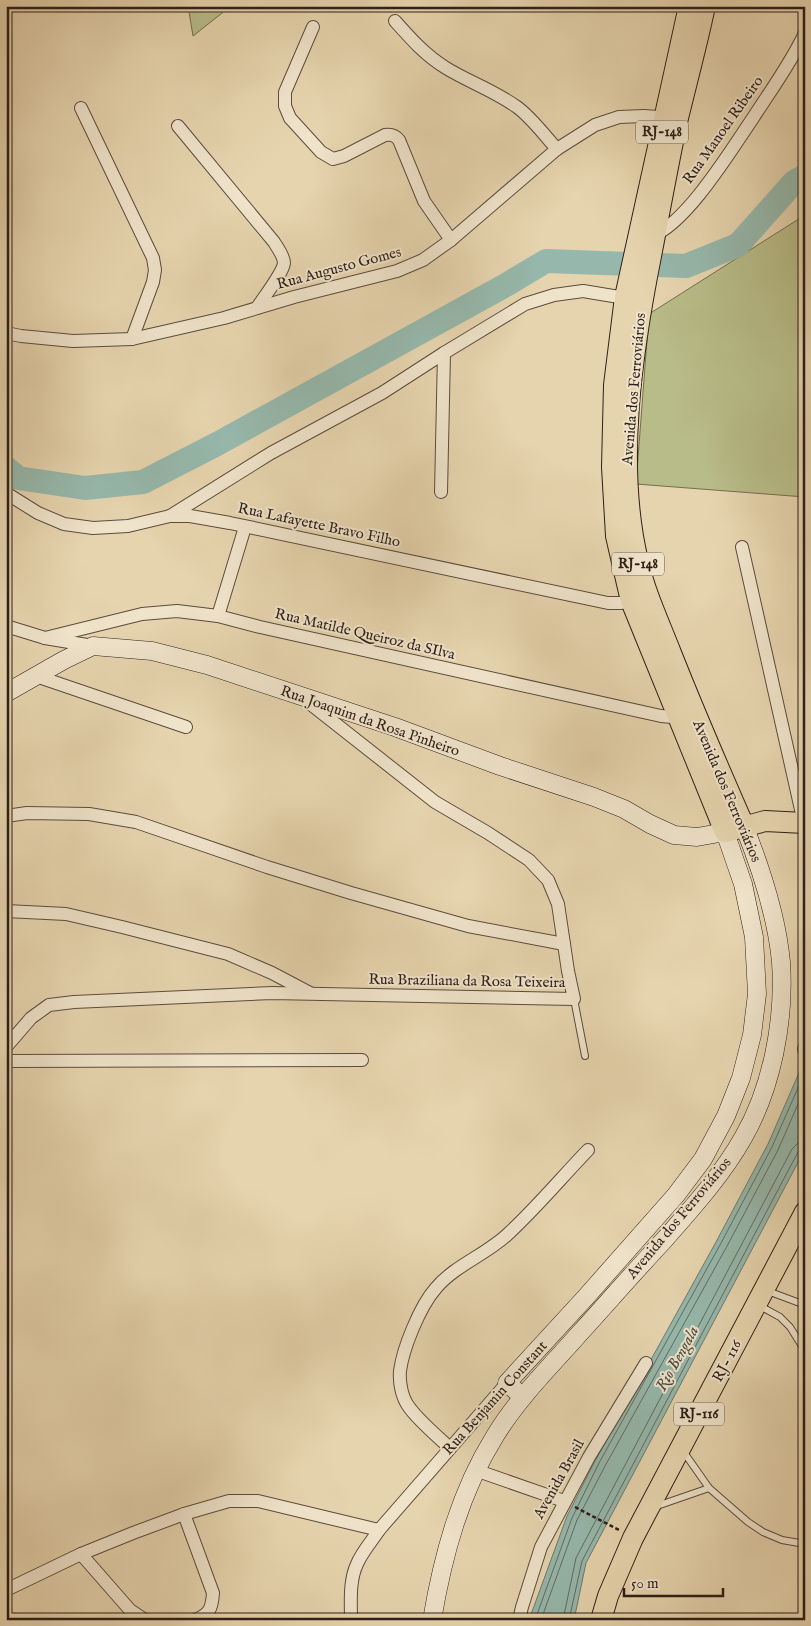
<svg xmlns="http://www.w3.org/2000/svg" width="811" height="1626" font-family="'IM FELL English',serif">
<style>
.green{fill:#b8bc88;stroke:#726e50}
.water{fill:#96b8ac;stroke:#6c7b71}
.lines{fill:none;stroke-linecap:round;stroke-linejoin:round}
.shore{stroke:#626c62;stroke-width:1}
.river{stroke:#96b8ac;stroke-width:24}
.lane-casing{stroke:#5b4c3e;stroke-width:8}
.street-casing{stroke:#5b4c3e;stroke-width:14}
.secondary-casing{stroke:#2d1f19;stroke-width:19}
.primary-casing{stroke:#2d1f19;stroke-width:22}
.path{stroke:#2d1f19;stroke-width:2.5;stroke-dasharray:4 2.5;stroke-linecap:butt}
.lane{stroke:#efe3ca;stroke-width:6}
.street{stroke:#efe3ca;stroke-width:12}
.secondary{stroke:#efe3ca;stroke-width:18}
.primary{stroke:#e6d4ae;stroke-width:20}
.labels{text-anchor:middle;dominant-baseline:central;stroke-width:4;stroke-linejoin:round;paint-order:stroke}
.shield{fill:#efe3ca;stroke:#675a4e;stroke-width:1}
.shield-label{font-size:14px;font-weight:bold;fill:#2d1f19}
.street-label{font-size:15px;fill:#2d1f19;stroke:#efe3ca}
.water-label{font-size:16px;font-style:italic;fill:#4c4d45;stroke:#efe3ca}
</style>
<rect width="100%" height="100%" fill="#e6d4ae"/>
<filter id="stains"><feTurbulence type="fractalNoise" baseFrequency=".004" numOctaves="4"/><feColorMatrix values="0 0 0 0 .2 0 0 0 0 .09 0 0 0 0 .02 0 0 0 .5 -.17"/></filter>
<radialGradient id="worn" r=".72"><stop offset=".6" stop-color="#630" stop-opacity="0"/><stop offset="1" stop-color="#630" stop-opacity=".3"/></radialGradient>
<g class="green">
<polygon points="188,6 231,6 193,36"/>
<polygon points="805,215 805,497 636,484 649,314"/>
</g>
<polygon class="water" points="805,1059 805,1149 803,1153 586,1563 574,1620 529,1620 567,1516 595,1461 716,1242 768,1144"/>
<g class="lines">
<g class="shore">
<polyline points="535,1620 572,1518 599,1463 720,1245 772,1147 805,1072"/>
<polyline points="541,1620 577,1520 605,1466 726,1248 778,1150 805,1088"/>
<polyline points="563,1620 576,1558 792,1149 798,1143 805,1142"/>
<polyline points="569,1620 582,1561 798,1152 801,1149 805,1148"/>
</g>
<polyline class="river" points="6,468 18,478 85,488 143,482 217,444 506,285 546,261 686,266 738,245 794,182 805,176"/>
<defs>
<g id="lane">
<polyline points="574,999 585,1056"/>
<polyline points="765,1290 805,1305"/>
<polyline points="760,1306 780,1317 790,1327 805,1351"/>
<polyline points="683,1451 709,1488 748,1522 763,1532 782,1540 805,1544"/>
<polyline points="654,1507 709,1488"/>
</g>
<g id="street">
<path d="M395 21C411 39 425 55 446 68 469 82 495 91 517 107 532 118 544 135 557 149"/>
<path d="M313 27 285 92V106L290 118 321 152 333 159 344 156 385 135C391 134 395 135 399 140L424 201 451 240"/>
<polyline points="81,108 153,258 155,270 153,282 132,339"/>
<path d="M178 126 274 242C277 247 284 256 284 263 283 273 263 298 257 308"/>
<path d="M652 236C687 223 731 150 753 118 771 90 791 63 805 33"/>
<polyline points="6,333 21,336 73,341 132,339 224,318 294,297 397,271 423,260 451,240 557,149 595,125 619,117 644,116 671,118"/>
<polyline points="441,492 444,353"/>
<polyline points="6,493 38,513 64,524 93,528 128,526 170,516 190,516 230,523 608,603 621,603 637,599"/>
<polyline points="170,516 271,453 382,393 444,353 525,304 554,295 583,291 631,299"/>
<polyline points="742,547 804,823"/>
<polyline points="218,616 245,527"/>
<polyline points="6,626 45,638 93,646"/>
<polyline points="45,638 142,614 177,611 218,616 260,627 661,716 683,718"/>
<polyline points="36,676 186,727"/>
<polyline points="6,816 27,813 89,814 136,822 267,867 351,893 468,926 564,944"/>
<polyline points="6,911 66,914 122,927 228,954 272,973 310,993"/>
<polyline points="6,1047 31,1018 49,1005 74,1002 272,993 574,999 568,971 558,904 548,880 529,860 488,833 435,802 308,702"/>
<polyline points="804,1049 805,1047"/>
<polyline points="6,1061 362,1060"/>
<path d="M450 1448C438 1437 418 1420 409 1407 402 1398 399 1383 400 1371 403 1348 420 1306 436 1288 455 1265 488 1254 509 1233 537 1207 562 1177 588 1150"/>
<polyline points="475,1470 564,1501"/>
<path d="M184 1514 213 1593C212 1608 210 1614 195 1620"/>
<polyline points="81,1554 130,1610 145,1620"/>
<polyline points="6,1590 81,1554 133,1533 184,1514 229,1501 258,1501 379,1530"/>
<path d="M351 1620C351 1602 349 1581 357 1564 362 1552 372 1541 379 1530L507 1383"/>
<polyline points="519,1620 522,1607 541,1547 589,1457 646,1363"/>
</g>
<g id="secondary">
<polyline points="6,693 64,660 93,646 152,651 207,665 395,727 500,766 594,797 624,809 650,824 674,835 697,837 725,832 743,884 754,937 757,994 752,1035 741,1078 726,1116 703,1159 676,1195 585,1298 507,1383 523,1397"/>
<path d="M432 1620C443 1555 460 1492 495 1436 518 1398 550 1367 579 1334 608 1302 636 1270 665 1239 693 1207 722 1175 743 1138 772 1088 785 1020 781 962 777 919 760 866 744 826"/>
</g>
<g id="primary">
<polyline points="689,6 625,297 614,385 612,467 616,536 631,601 725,832 765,821 805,823"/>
<path d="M705 6C697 44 687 81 678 118 668 164 660 210 651 256 632 352 615 465 638 561 645 593 659 622 671 653 694 711 719 769 744 826"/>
<polyline points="601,1620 608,1596 633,1538 805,1212"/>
</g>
</defs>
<use href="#lane" class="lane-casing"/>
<use href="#street" class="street-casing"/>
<use href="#secondary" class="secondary-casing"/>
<use href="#primary" class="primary-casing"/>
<polyline class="path" points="575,1507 619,1530"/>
<use href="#lane" class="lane"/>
<use href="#street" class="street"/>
<use href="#secondary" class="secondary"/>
<use href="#primary" class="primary"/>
</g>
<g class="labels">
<g class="shield">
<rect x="636" y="120.5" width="52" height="23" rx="4"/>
<rect x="612" y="552.5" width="52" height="23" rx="4"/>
<rect x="674" y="1402.5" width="50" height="23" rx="4"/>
</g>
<g class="shield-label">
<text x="662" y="132">RJ-148</text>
<text x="638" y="564">RJ-148</text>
<text x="699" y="1414">RJ-116</text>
</g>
<g class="street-label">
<text transform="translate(723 130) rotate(-55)">Rua Manoel Ribeiro</text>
<text transform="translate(339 268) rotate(-15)">Rua Augusto Gomes</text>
<text transform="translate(634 389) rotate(-85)">Avenida dos Ferroviários</text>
<text transform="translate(319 525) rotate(12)">Rua Lafayette Bravo Filho</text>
<text transform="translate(365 634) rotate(13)">Rua Matilde Queiroz da SIlva</text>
<text transform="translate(370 721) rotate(19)">Rua Joaquim da Rosa Pinheiro</text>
<text transform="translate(727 791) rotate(67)">Avenida dos Ferroviários</text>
<text transform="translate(467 981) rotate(1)">Rua Braziliana da Rosa Teixeira</text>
<text transform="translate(679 1218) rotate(-50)">Avenida dos Ferroviários</text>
<text transform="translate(727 1361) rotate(-62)">RJ- 116</text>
<text transform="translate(495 1398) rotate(-48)">Rua Benjamin Constant</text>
<text transform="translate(559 1479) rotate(-61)">Avenida Brasil</text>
</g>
<g class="water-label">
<text transform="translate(678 1359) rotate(-61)">Rio Bengala</text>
</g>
</g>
<rect width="811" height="1626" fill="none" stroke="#e6d4ae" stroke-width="25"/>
<rect x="8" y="8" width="796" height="1611" fill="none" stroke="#2d1f19" stroke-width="2.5"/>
<rect x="12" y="12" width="786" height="1601" fill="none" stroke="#2d1f19"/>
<path d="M624 1588v8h99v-8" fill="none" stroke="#2d1f19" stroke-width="2.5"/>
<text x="631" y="1588" font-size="15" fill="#2d1f19" stroke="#efe3ca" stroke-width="4" paint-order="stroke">50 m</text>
<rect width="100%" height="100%" filter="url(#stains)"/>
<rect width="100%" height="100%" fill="url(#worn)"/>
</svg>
